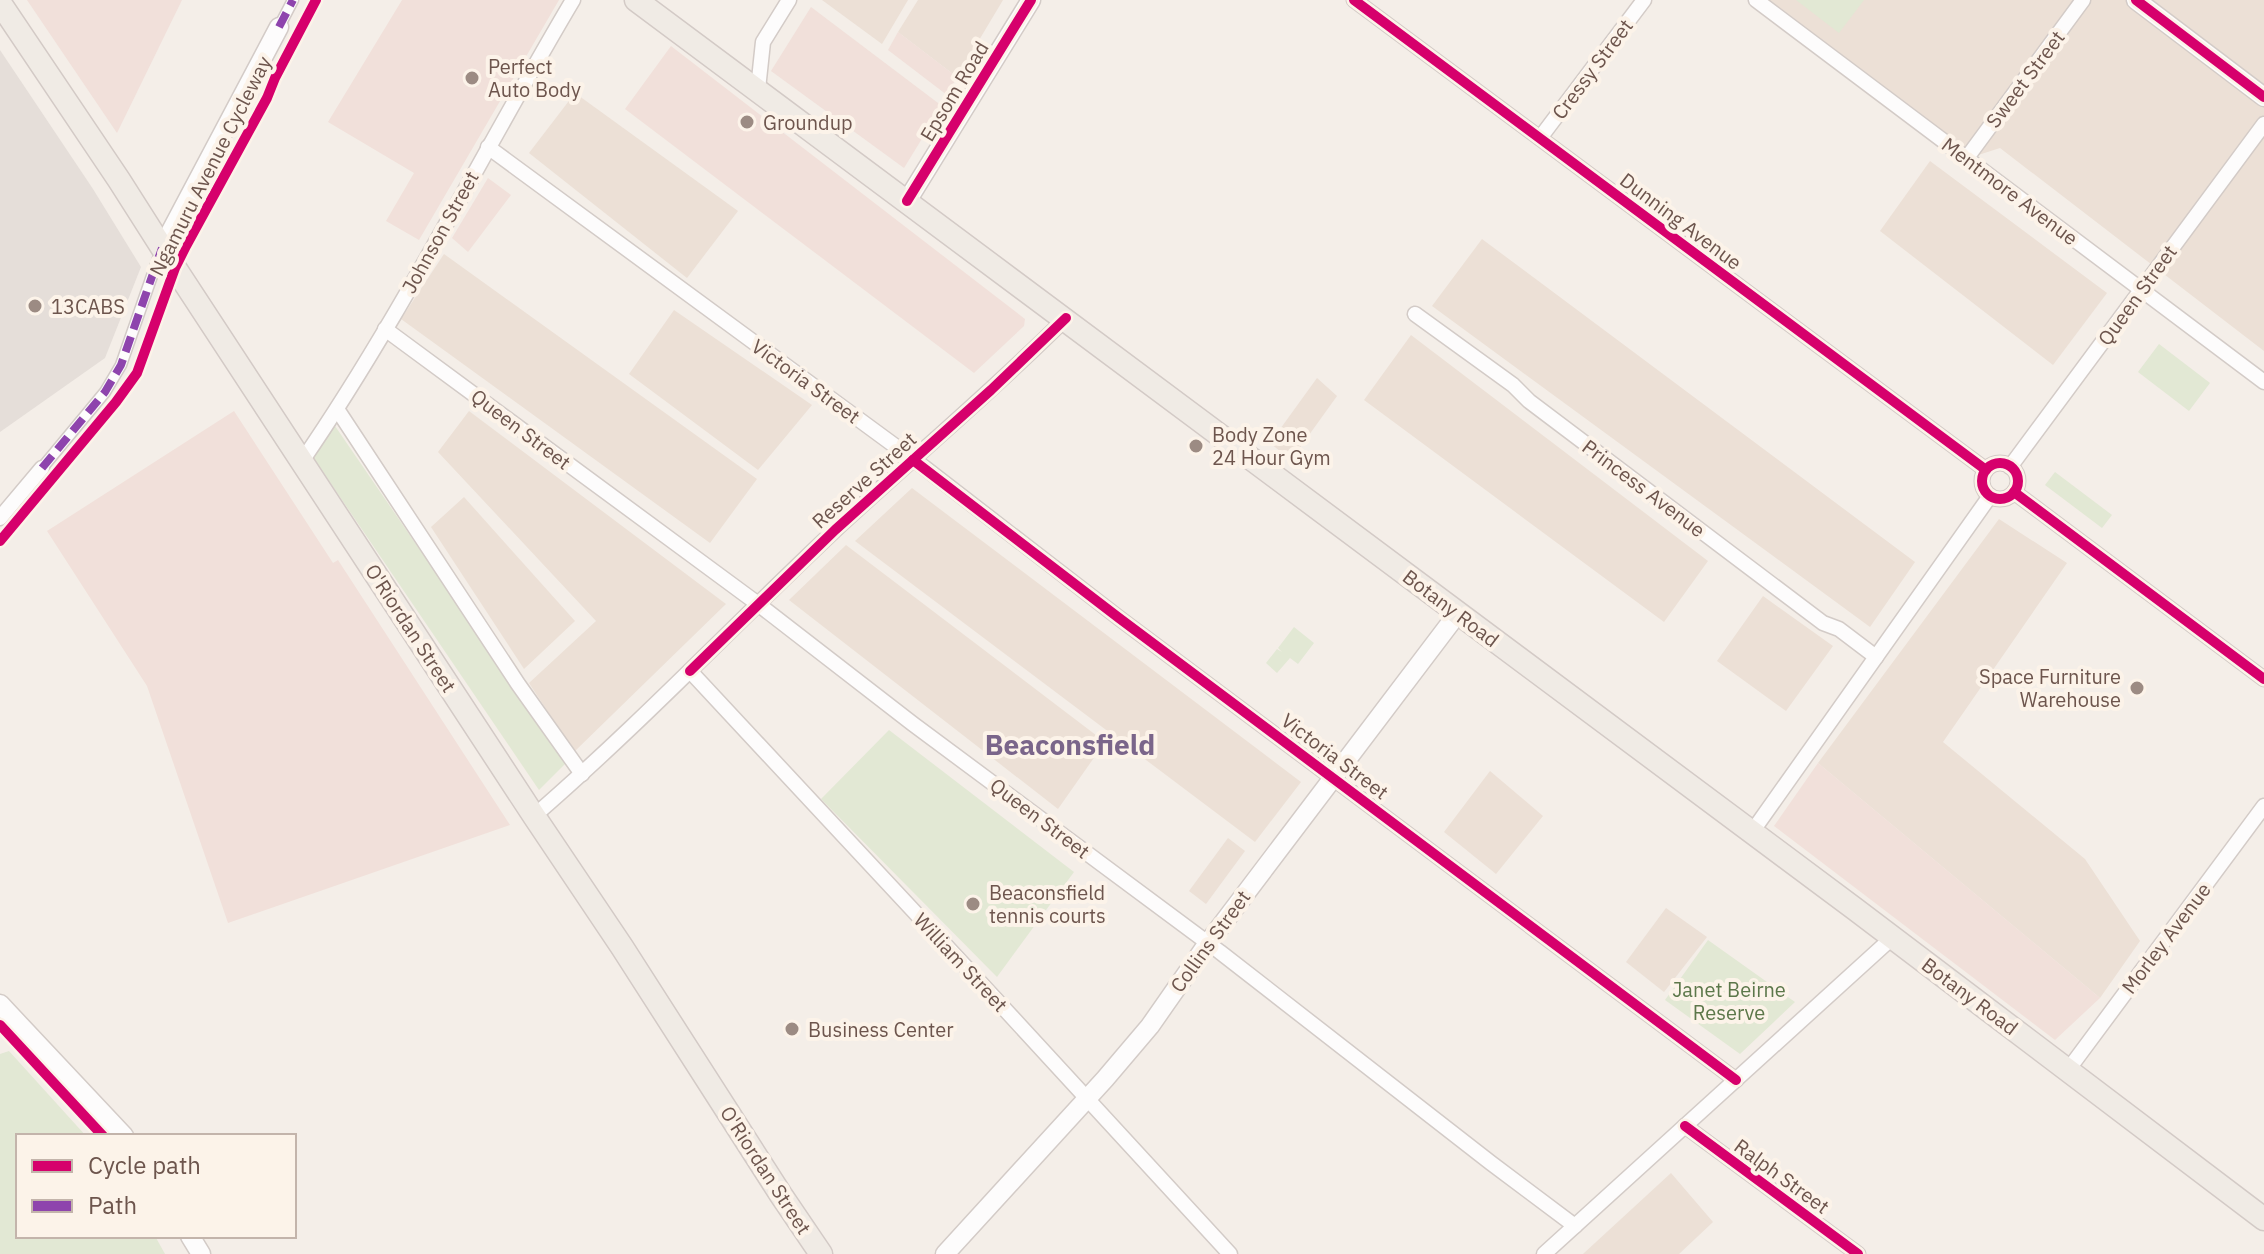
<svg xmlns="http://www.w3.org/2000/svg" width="2264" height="1254" font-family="'IBM Plex Sans',sans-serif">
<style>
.residential{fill:#ece0d6}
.commercial{fill:#f1e0da}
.industrial{fill:#e5ded9}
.green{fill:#e2e8d4}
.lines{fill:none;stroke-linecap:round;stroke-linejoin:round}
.pedestrian-casing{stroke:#d3cbc7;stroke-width:13}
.minor-casing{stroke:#d3cbc7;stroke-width:17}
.tertiary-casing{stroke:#d3cbc7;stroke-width:21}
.primary-casing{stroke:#d3cac6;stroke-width:25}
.pedestrian{stroke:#fdfcfc;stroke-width:10}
.minor{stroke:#fdfcfc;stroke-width:14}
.tertiary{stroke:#fdfcfc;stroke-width:18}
.primary{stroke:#f0ebe5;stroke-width:22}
.quiet{stroke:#8e44ad;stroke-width:8;stroke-dasharray:16 8;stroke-linecap:butt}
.cycleway-casing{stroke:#fcf3e9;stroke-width:15}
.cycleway{stroke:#d6006c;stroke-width:10}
.poi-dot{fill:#9c8b83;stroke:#fcf3e9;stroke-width:3}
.labels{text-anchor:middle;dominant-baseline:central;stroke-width:8;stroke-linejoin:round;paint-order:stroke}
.poi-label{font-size:20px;fill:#6d554d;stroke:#fcf3e9;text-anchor:start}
.street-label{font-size:20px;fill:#6d554d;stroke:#fcf3e9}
.park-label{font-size:20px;fill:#5c774a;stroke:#fcf3e9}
.district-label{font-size:28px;font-weight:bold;fill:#7a658a;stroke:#fcf3e9}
</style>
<rect width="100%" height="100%" fill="#f4eee8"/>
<g class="residential">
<polygon points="822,0 908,0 882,44"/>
<polygon points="918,0 1003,0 957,77 898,32"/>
<polygon points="1756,0 2264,0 2264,351 2000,148 1966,159"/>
<polygon points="575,93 738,211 687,278 529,153"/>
<polygon points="1930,161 2107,293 2053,365 1880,231"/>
<polygon points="1482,239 1915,562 1870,627 1432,306"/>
<polygon points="444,254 757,479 710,543 401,319"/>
<polygon points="674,310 812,405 758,470 629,374"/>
<polygon points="1411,335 1708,561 1664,622 1364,400"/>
<polygon points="1317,378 1337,396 1291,460 1270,443"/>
<polygon points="469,411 726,604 574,752 529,683 596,621 438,452"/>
<polygon points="912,488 1301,782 1255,842 855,541"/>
<polygon points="464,497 575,621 524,669 431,527"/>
<polygon points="1999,519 2067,563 1943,742 2085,859 2140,941 2100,998 1818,763"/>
<polygon points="846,545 1105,742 1058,809 789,600"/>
<polygon points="1763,596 1833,646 1786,711 1717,661"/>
<polygon points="1490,771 1543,816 1496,874 1444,832"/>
<polygon points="1228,838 1245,851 1206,904 1189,891"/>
<polygon points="1666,908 1707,937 1664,992 1626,962"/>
<polygon points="1671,1173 1713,1222 1679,1254 1583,1254"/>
</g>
<g class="commercial">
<polygon points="27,0 182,0 117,133"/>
<polygon points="402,0 559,0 419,240 386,221 414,173 328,122"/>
<polygon points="811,7 942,106 904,168 771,71"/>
<polygon points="898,32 957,77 947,95 888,50"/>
<polygon points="671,46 1025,319 1024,326 974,373 625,109"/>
<polygon points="488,178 511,195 468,252 452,238"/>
<polygon points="234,411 333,563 338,560 510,825 228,923 147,686 47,531"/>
<polygon points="1818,763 2100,998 2055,1040 1774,826"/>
</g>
<polygon class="industrial" points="0,50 93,189 141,267 105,358 0,432"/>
<g class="green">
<polygon points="1796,0 1864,0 1839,33"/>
<polygon points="2159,344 2210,383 2189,411 2138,372"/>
<polygon points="335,426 566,763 539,790 308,450"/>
<polygon points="2055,472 2112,515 2102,528 2045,485"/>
<polygon points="1294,627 1314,643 1298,664 1290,658 1277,673 1266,663 1277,649 1282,652 1278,648"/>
<polygon points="889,730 1074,872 997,977 821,799"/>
<polygon points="1708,940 1795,1002 1740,1054 1665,1000"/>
<polygon points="9,1051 86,1136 18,1136 18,1236 155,1236 165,1254 0,1254 0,1054"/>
</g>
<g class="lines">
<defs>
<g id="pedestrian">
<polyline points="279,27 293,0"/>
<polyline points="42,468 105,392 121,365 161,250"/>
</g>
<g id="minor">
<polyline points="1354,0 1986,470"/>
<polyline points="1756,0 2264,382"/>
<polyline points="758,89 763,42 789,0"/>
<polyline points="1540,138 1644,0"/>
<polyline points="488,147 925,468 1119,618 1736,1080"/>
<polyline points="1966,159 2083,0"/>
<polyline points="1415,314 1513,385 1529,401 1823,623 1839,629 1876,657"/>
<polyline points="385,329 758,604 913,724 1220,952 1491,1163 1575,1226"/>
<polyline points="337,409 518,684 582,774"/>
<path d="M302 461C403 314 482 153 573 0"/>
<circle cx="2000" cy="481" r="18"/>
<polyline points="2010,467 2264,124"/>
<polyline points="2014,492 2264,679"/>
<polyline points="0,518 42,468"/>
<polyline points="690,671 977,979 1230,1254"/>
<path d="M534 816C638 726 733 626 833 532 910 460 991 393 1066 318"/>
<polyline points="1752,832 1990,496"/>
<polyline points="2068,1070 2264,806"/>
<polyline points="1685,1126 1858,1254"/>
<polyline points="1544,1254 1893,937"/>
</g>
<g id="tertiary">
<polyline points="2136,0 2264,97"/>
<polyline points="907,201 1031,0"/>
<polyline points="162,248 279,27"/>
<polyline points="0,1004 124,1136"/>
<polyline points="190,1236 201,1254"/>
<polyline points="945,1254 1105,1079 1150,1026 1208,943 1458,613"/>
</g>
<g id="primary">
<polyline points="636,0 1855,909 2264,1219"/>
<polyline points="0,3 119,180 175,268 534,816 622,947 781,1195 821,1254"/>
</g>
</defs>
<use href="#pedestrian" class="pedestrian-casing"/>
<use href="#minor" class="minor-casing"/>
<use href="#tertiary" class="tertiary-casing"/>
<use href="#primary" class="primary-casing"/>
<use href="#pedestrian" class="pedestrian"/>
<use href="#minor" class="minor"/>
<use href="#tertiary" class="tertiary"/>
<use href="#primary" class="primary"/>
<g class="quiet">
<polyline points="279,27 293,0"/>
<polyline points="42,468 105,392 121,365 162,248"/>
</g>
<defs>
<g id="cycleway">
<polyline points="1354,0 1986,470"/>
<polyline points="2136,0 2264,97"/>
<polyline points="907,201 1031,0"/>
<polyline points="913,460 1119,618 1736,1080"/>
<circle cx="2000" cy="481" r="18"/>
<polyline points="2014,492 2264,679"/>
<polyline points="0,541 116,402 137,373 175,268 186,246 267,98 275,78 316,0"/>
<polyline points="690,671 835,530 991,390 1066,318"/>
<polyline points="0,1025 103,1136"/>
<polyline points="1685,1126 1858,1254"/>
</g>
</defs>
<use href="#cycleway" class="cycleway-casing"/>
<use href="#cycleway" class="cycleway"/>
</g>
<g class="poi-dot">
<circle cx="472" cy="78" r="8"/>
<circle cx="747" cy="122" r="8"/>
<circle cx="35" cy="306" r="8"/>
<circle cx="1196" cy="446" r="8"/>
<circle cx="2137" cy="688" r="8"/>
<circle cx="973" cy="904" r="8"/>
<circle cx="792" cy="1029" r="8"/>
</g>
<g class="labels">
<g class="poi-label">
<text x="488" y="66">Perfect<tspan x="488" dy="23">Auto Body</tspan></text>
<text x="763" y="122">Groundup</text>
<text x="51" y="306">13CABS</text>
<text x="1212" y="434">Body Zone<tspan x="1212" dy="23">24 Hour Gym</tspan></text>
<text x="2121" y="676" text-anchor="end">Space Furniture<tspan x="2121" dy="23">Warehouse</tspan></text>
<text x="989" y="892">Beaconsfield<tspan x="989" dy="23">tennis courts</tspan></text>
<text x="808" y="1029">Business Center</text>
</g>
<g class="street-label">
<text transform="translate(1592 69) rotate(-53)">Cressy Street</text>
<text transform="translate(2025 79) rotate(-53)">Sweet Street</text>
<text transform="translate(954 91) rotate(-59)">Epsom Road</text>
<text transform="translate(210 166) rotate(-63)">Ngamuru Avenue Cycleway</text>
<text transform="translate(2010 191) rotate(37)">Mentmore Avenue</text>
<text transform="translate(1681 221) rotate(37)">Dunning Avenue</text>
<text transform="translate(440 232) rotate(-61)">Johnson Street</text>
<text transform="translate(2137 295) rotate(-54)">Queen Street</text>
<text transform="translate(806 381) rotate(36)">Victoria Street</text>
<text transform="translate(521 429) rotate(37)">Queen Street</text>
<text transform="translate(864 480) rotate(-42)">Reserve Street</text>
<text transform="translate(1644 488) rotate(37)">Princess Avenue</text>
<text transform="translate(1451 608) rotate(37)">Botany Road</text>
<text transform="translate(411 628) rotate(57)">O'Riordan Street</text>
<text transform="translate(1335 756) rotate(37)">Victoria Street</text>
<text transform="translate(1040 818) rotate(37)">Queen Street</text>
<text transform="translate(2166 938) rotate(-53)">Morley Avenue</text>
<text transform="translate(1210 941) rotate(-54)">Collins Street</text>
<text transform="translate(961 962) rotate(47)">William Street</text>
<text transform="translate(1970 996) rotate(37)">Botany Road</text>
<text transform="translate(766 1170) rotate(57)">O'Riordan Street</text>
<text transform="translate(1782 1176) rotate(36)">Ralph Street</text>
</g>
<g class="park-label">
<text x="1729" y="989">Janet Beirne<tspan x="1729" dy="23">Reserve</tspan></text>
</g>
<g class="district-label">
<text x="1070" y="744">Beaconsfield</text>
</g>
</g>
<rect x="16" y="1134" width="280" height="104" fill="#fcf3e9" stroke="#c3b4ab" stroke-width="2"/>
<rect x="32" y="1160" width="40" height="12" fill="#d6006c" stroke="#c3b4ab" stroke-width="2"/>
<text x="88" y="1174" font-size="24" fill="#6d554d">Cycle path</text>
<rect x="32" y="1200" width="40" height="12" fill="#8e44ad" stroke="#c3b4ab" stroke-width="2"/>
<text x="88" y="1214" font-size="24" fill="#6d554d">Path</text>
</svg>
